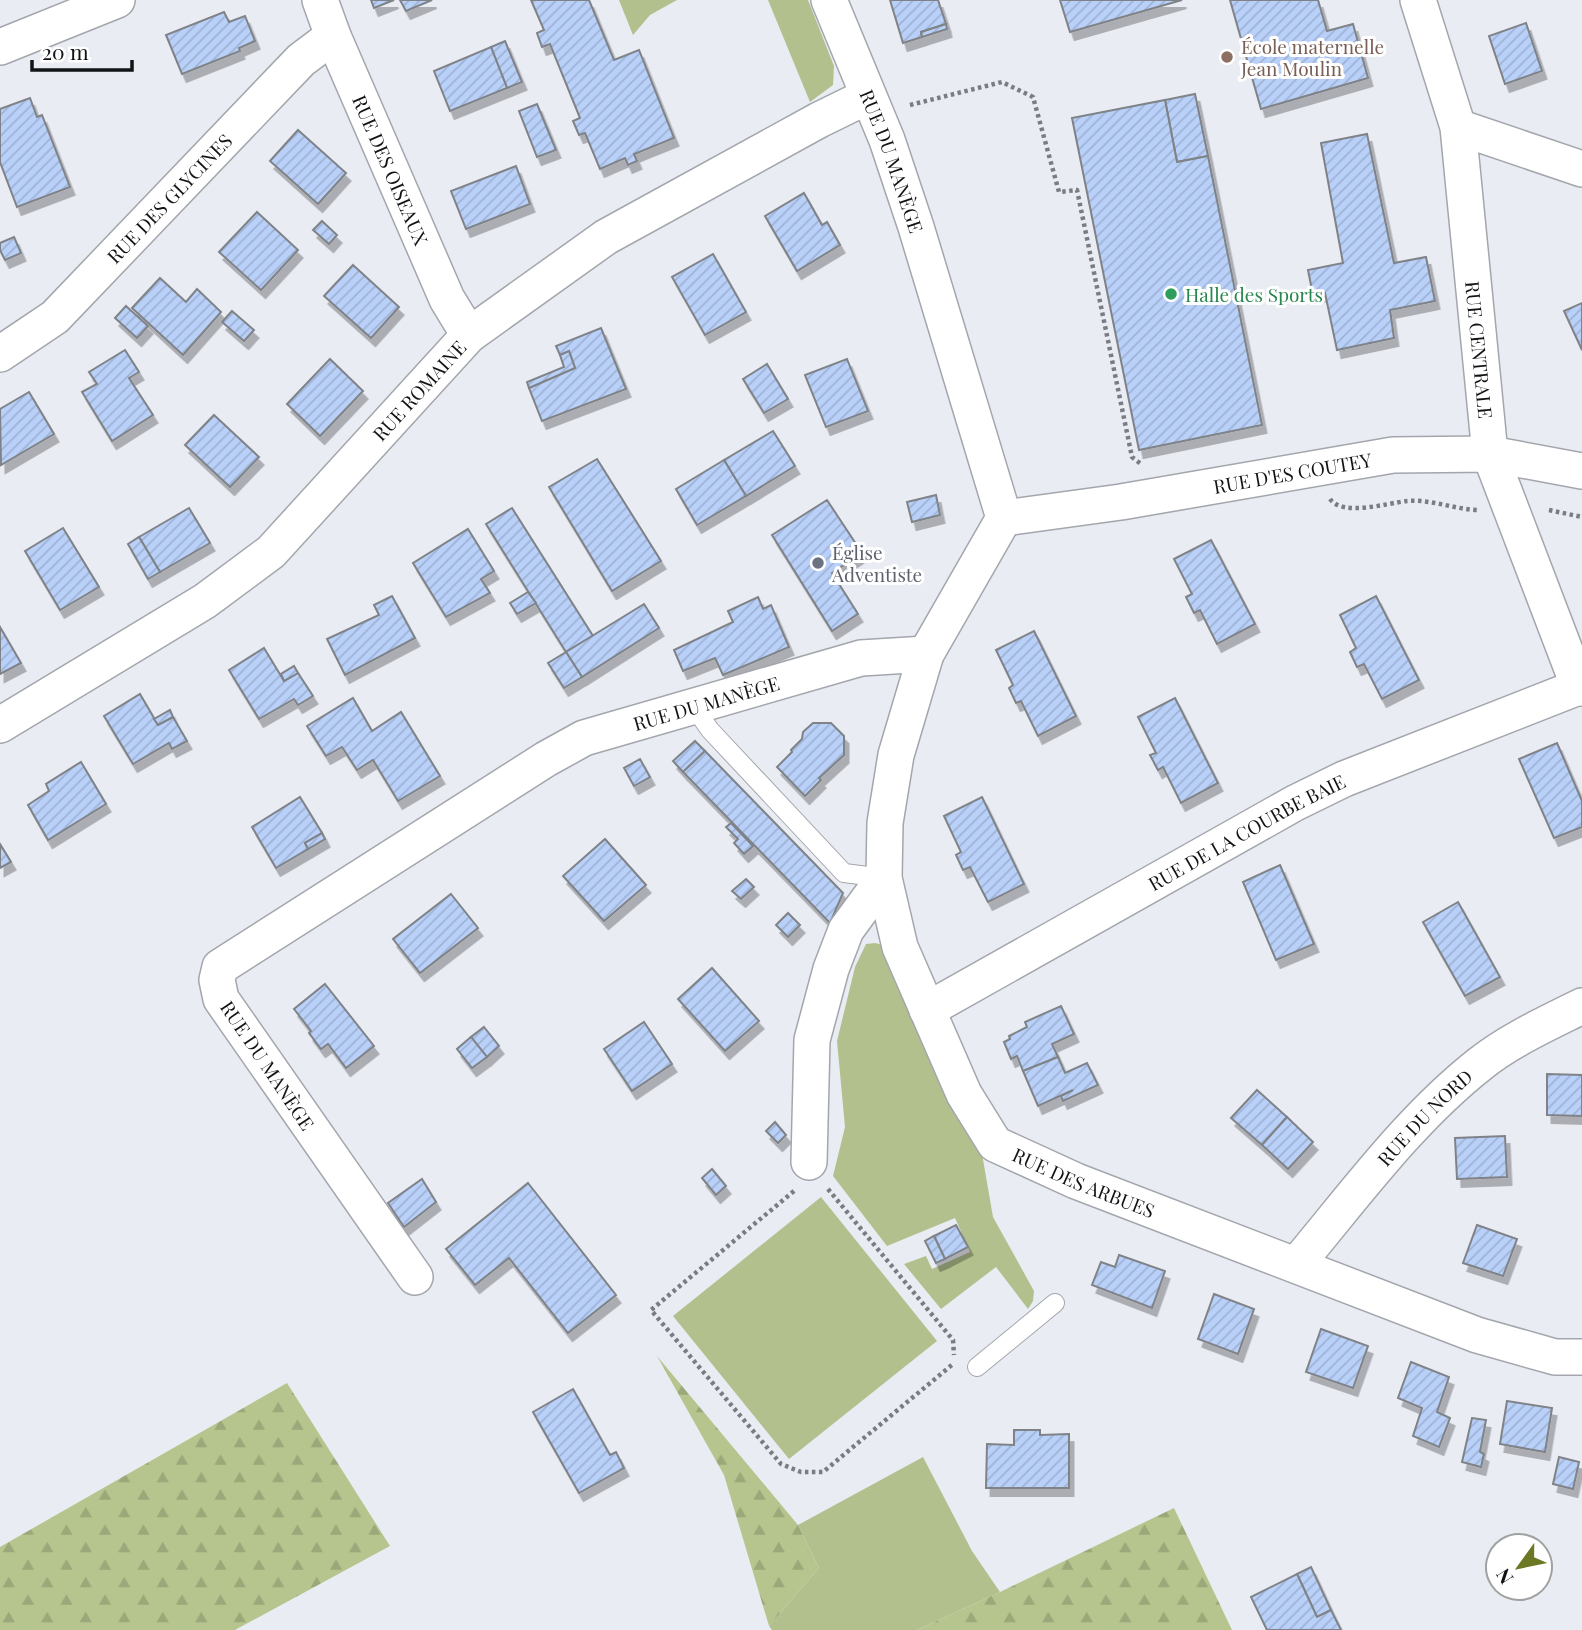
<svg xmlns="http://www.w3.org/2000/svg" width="1582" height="1630" font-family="'Playfair Display',serif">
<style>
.green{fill:#b2c08e}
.forest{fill:url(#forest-firs)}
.building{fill:url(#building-hatch);stroke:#7f8388;stroke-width:2;filter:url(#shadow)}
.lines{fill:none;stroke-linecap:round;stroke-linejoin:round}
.service-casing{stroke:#a3a6ac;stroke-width:20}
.minor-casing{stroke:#a3a6ac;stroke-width:38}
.path{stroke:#7a7c81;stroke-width:4.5;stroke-dasharray:3.5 3.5;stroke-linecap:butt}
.service{stroke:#fff;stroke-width:18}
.minor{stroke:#fff;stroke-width:35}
.education-dot{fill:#8d6e63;stroke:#fff;stroke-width:2.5}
.leisure-dot{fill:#2e9e5b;stroke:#fff;stroke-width:2.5}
.worship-dot{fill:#6b7280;stroke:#fff;stroke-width:2.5}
.labels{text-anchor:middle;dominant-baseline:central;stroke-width:6;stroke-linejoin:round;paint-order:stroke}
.education-label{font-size:19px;fill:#785e54;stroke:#fff;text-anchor:start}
.street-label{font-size:19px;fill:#111315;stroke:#fff}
.leisure-label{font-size:19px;fill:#27864d;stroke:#fff;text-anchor:start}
.worship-label{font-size:19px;fill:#5b616d;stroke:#fff;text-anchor:start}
</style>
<defs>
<pattern id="forest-firs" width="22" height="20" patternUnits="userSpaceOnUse" patternTransform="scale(1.75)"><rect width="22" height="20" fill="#b5c58d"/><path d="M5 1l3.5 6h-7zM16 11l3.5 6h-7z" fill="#9ba879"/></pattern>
<pattern id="building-hatch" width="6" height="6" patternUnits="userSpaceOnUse" patternTransform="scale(1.75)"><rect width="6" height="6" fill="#b9d0f9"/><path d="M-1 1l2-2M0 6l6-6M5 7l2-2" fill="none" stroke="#9eb2d5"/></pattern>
<filter id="shadow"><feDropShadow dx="4.5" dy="8" stdDeviation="0" flood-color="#0004"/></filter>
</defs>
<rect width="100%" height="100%" fill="#e9ecf3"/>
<g class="green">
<polygon points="619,0 677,0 650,15 633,35"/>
<polygon points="768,0 808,0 834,66 833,85 810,102"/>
<polygon points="875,943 887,946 981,1148 993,1217 1034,1291 1033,1301 1028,1309 996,1267 941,1309 904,1264 926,1256 932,1269 970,1252 955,1218 887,1246 833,1176 845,1127 837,1041 855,967 866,944"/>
<polygon points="821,1197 937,1341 789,1459 673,1316"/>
<polygon points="923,1457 972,1551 1000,1592 917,1630 772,1630 769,1626 819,1568 798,1525"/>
</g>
<g class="forest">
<polygon points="657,1356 798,1525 819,1568 769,1626 724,1475"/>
<polygon points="287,1383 390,1546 235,1630 0,1630 0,1547"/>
<polygon points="1174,1508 1232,1630 917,1630 1000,1592"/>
</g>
<g class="building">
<polygon points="371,0 394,0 374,8"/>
<polygon points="400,0 432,0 406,11"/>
<polygon points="531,0 589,0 614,60 639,50 674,138 634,154 637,161 628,165 625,158 600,169 585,133 579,135 573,121 580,118 550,44 542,47 537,33 544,30"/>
<polygon points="890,0 938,0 946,24 921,32 922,37 903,43"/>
<polygon points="1060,0 1182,0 1070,32"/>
<polygon points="1230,0 1318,0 1327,31 1353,24 1368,78 1261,109"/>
<polygon points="224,12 229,22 245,16 255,41 239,48 240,51 182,74 166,35"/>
<polygon points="1526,23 1542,71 1505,84 1489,36"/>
<polygon points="946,24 947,29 922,37 921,32"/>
<polygon points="505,41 522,82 507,88 491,47"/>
<polygon points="491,47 507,88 450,111 434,71"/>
<polygon points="1195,94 1208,156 1177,162 1165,100"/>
<polygon points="30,98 37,117 42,115 70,187 17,207 0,162 0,109"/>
<polygon points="1165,100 1177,162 1208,156 1262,425 1139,450 1072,118"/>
<polygon points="537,104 556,150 537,157 519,111"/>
<polygon points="298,130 346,173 318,204 270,161"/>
<polygon points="1367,134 1394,263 1426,257 1435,301 1390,310 1394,338 1337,350 1325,293 1313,295 1308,270 1343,263 1321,143"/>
<polygon points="516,166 530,204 466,229 451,191"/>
<polygon points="804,193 822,225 827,222 840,245 797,271 765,216"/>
<polygon points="257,212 298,250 261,290 219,252"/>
<polygon points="322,221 337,235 329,244 313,230"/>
<polygon points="14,237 21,253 5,260 0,250 0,243"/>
<polygon points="713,254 746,312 705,335 672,277"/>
<polygon points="353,265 399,307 371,338 324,296"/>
<polygon points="160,278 186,302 197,289 221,312 183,355 132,308"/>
<polygon points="1582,303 1582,350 1564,311"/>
<polygon points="126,306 148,326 137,338 115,318"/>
<polygon points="232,311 254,330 244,341 222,322"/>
<polygon points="601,328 626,389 542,421 529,388 575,368 569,351 560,355 556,346"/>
<polygon points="125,350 139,372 129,378 153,415 112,441 82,392 97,384 89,372"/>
<polygon points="569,351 575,368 529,388 527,382 564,367 560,355"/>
<polygon points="330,359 363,391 320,436 287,404"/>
<polygon points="847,359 868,411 826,427 805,375"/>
<polygon points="767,364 788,399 764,413 743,379"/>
<polygon points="29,392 54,434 1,465 0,409"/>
<polygon points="214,415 259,457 230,487 185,445"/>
<polygon points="773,431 795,466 746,496 724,460"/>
<polygon points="597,459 661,561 612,591 549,487"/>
<polygon points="724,460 746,496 697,525 676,489"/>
<polygon points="936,495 940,515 912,522 907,502"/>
<polygon points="827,500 862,553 832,573 858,614 832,631 772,535"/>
<polygon points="189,508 210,543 160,572 139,537"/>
<polygon points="512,508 593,636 566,652 486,524"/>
<polygon points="63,528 99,587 60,610 25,551"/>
<polygon points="468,529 494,571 481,579 490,593 446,617 413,563"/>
<polygon points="139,537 160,572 148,579 128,544"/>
<polygon points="1211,540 1255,624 1217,644 1200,610 1194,613 1186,597 1192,594 1174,559"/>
<polygon points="528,592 536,603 517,614 510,603"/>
<polygon points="392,596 415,638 345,675 327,639 379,615 374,605"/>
<polygon points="1376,596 1419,680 1382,699 1364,664 1357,667 1350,652 1356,648 1340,615"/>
<polygon points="758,597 763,609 771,605 789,647 723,675 715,658 683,671 674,650 733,622 728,611"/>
<polygon points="644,604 659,628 582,677 566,652"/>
<polygon points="0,627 21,663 0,674"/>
<polygon points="1034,631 1076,716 1038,736 1021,701 1016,703 1009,688 1013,685 996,650"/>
<polygon points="264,648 284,681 298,673 313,696 298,705 294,699 259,719 229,670"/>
<polygon points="566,652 582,677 564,688 548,663"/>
<polygon points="294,666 298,673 284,681 281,674"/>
<polygon points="140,694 158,725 173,717 187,741 172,749 169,743 133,764 104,716"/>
<polygon points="353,698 372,731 401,712 440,776 398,801 373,760 357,770 342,747 326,756 307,726"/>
<polygon points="1175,698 1218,783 1181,803 1163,767 1158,770 1150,755 1156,753 1138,717"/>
<polygon points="170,710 173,717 158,725 154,719"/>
<polygon points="813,723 831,723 844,736 844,755 819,778 821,780 805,796 777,767 792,752 791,750 802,739 803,732"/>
<polygon points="695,741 705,751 683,772 673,761"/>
<polygon points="1557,743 1582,801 1582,827 1554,838 1519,759"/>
<polygon points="705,751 843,893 830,923 683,772"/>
<polygon points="640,759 650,777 634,786 624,768"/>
<polygon points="81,762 106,804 48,840 28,805 49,791 46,784"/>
<polygon points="300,797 322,833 305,843 308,849 276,868 252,827"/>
<polygon points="982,797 1024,884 988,902 970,867 963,870 956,855 961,852 944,816"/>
<polygon points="731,823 753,846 744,854 734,843 738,839 726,827"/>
<polygon points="322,833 325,839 308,849 305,843"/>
<polygon points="605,839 646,885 604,921 563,876"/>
<polygon points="0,844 11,862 0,868"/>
<polygon points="1280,865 1314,944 1276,960 1243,882"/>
<polygon points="746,879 754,887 741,899 732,891"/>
<polygon points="451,894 478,928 420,973 393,939"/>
<polygon points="1458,902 1500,977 1465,996 1423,922"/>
<polygon points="788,913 800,925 788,937 776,925"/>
<polygon points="712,968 759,1021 725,1051 678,999"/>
<polygon points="325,984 374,1046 346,1068 328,1044 321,1049 309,1033 311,1031 294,1009"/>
<polygon points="1061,1006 1074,1034 1052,1044 1058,1057 1023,1071 1017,1056 1011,1059 1004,1042 1010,1039 1009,1036 1027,1027 1025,1022"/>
<polygon points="644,1022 672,1064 632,1091 604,1049"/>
<polygon points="484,1027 499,1046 487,1057 471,1037"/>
<polygon points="471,1037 487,1057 472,1068 457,1049"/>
<polygon points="1058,1057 1065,1073 1087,1063 1098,1085 1063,1101 1061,1096 1073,1090 1038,1106 1023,1071"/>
<polygon points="1547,1074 1582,1075 1582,1116 1547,1115"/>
<polygon points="1257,1090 1287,1117 1262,1145 1231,1118"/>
<polygon points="1287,1117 1313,1142 1288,1169 1262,1145"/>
<polygon points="775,1122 786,1135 778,1143 766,1131"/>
<polygon points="1505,1136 1507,1177 1457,1179 1455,1138"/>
<polygon points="712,1169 726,1186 716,1195 702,1178"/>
<polygon points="422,1179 436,1202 404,1227 388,1203"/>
<polygon points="528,1183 616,1295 568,1333 509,1258 475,1285 446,1249"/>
<polygon points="956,1225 968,1247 945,1259 934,1236"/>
<polygon points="1477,1225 1517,1239 1503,1276 1463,1263"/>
<polygon points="934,1236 945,1259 936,1263 925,1241"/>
<polygon points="1119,1255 1165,1271 1152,1308 1092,1285 1101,1262 1115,1267"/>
<polygon points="1214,1294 1254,1309 1238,1354 1198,1339"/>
<polygon points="1321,1329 1368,1346 1353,1388 1306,1372"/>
<polygon points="1411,1362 1449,1377 1437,1412 1450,1418 1439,1447 1413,1436 1422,1408 1398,1398"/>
<polygon points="573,1389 610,1455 616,1452 624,1468 579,1493 533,1412"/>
<polygon points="1507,1401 1552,1408 1545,1452 1500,1444"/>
<polygon points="1472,1418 1486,1420 1480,1452 1484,1454 1481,1467 1462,1462"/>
<polygon points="1014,1430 1040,1430 1040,1435 1069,1434 1069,1488 986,1488 987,1444 1014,1445"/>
<polygon points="1559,1457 1579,1462 1573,1489 1553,1484"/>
<polygon points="1311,1567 1331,1610 1317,1617 1297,1574"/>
<polygon points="1297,1574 1317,1617 1331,1610 1341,1630 1267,1630 1251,1597"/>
</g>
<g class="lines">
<defs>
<g id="service">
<polyline points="693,706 710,730 844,873 884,878"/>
<polyline points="977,1367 1055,1303"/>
</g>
<g id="minor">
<path id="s1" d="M320 0 333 36 447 299 469 335"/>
<path id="s2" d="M829 0 887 140 916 227 1004 518 926 654 896 755 885 823 884 878 900 947 964 1094 995 1144 1076 1181 1477 1335 1555 1357H1582"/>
<path id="s3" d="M1418 0 1458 127 1490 454 1574 674 1582 688"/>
<polyline points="0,47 117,0"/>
<polyline points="1458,127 1582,169"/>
<path id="s4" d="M0 354 55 317 301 60 333 36"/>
<path id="s5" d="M1004 518 1121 502 1393 455 1490 454 1582 471"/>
<path id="s6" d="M0 725 205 601 271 552 469 335 606 237 819 120 868 96"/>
<path id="s7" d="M927 1010 1295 803 1344 779 1581 686"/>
<polyline points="809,1162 812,1040 831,969 846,930 884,878"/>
<path id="s8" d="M1296 1265C1354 1196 1409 1120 1480 1064 1510 1040 1548 1023 1582 1006"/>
<path id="s9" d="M415 1277 221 999 217 980 220 967 546 759 584 738 861 658 926 654"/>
</g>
</defs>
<use href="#service" class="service-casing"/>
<use href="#minor" class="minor-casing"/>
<g class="path">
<polyline points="910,105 1002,82 1033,97 1059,192 1077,190 1132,457 1141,464"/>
<path d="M1330 499C1343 517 1387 503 1407 501 1431 499 1453 509 1477 510"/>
<polyline points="1549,510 1582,517"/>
<polyline points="828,1189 953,1340 954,1355"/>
<polyline points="794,1191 651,1310 781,1464 801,1472 823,1472 953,1364"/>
</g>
<use href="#service" class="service"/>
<use href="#minor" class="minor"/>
</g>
<circle class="education-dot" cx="1227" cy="57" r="7"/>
<circle class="leisure-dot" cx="1171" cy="294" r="7"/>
<circle class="worship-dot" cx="818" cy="563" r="7"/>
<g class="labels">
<g class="education-label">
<text x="1241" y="46">École maternelle<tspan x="1241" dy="22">Jean Moulin</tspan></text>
</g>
<g class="street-label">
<text stroke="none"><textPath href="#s2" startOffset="173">RUE DU MANÈGE</textPath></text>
<text stroke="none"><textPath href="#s1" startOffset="184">RUE DES OISEAUX</textPath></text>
<text stroke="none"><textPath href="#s4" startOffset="231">RUE DES GLYCINES</textPath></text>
<text stroke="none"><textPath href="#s3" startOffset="357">RUE CENTRALE</textPath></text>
<text stroke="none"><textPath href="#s6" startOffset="541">RUE ROMAINE</textPath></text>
<text stroke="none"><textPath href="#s5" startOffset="292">RUE D'ES COUTEY</textPath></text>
<text stroke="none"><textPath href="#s9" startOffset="929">RUE DU MANÈGE</textPath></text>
<text stroke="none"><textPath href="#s7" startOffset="366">RUE DE LA COURBE BAIE</textPath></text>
<text transform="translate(268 1065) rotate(56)">RUE DU MANÈGE</text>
<text stroke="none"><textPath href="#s8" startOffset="196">RUE DU NORD</textPath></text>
<text stroke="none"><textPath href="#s2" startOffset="1320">RUE DES ARBUES</textPath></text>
</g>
<g class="leisure-label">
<text x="1185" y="294">Halle des Sports</text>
</g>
<g class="worship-label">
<text x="832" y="552">Église<tspan x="832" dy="22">Adventiste</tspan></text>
</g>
</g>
<g transform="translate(1519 1567) rotate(237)"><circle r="33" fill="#ffffff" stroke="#a0a1a1" stroke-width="2"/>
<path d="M0-5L12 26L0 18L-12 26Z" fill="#6d7824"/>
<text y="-10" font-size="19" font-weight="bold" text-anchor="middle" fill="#111315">N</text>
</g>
<path d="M32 60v10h100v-10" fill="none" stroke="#111315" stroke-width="3.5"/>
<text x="42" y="60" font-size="21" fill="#111315" stroke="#ffffff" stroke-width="5" paint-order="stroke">20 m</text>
</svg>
